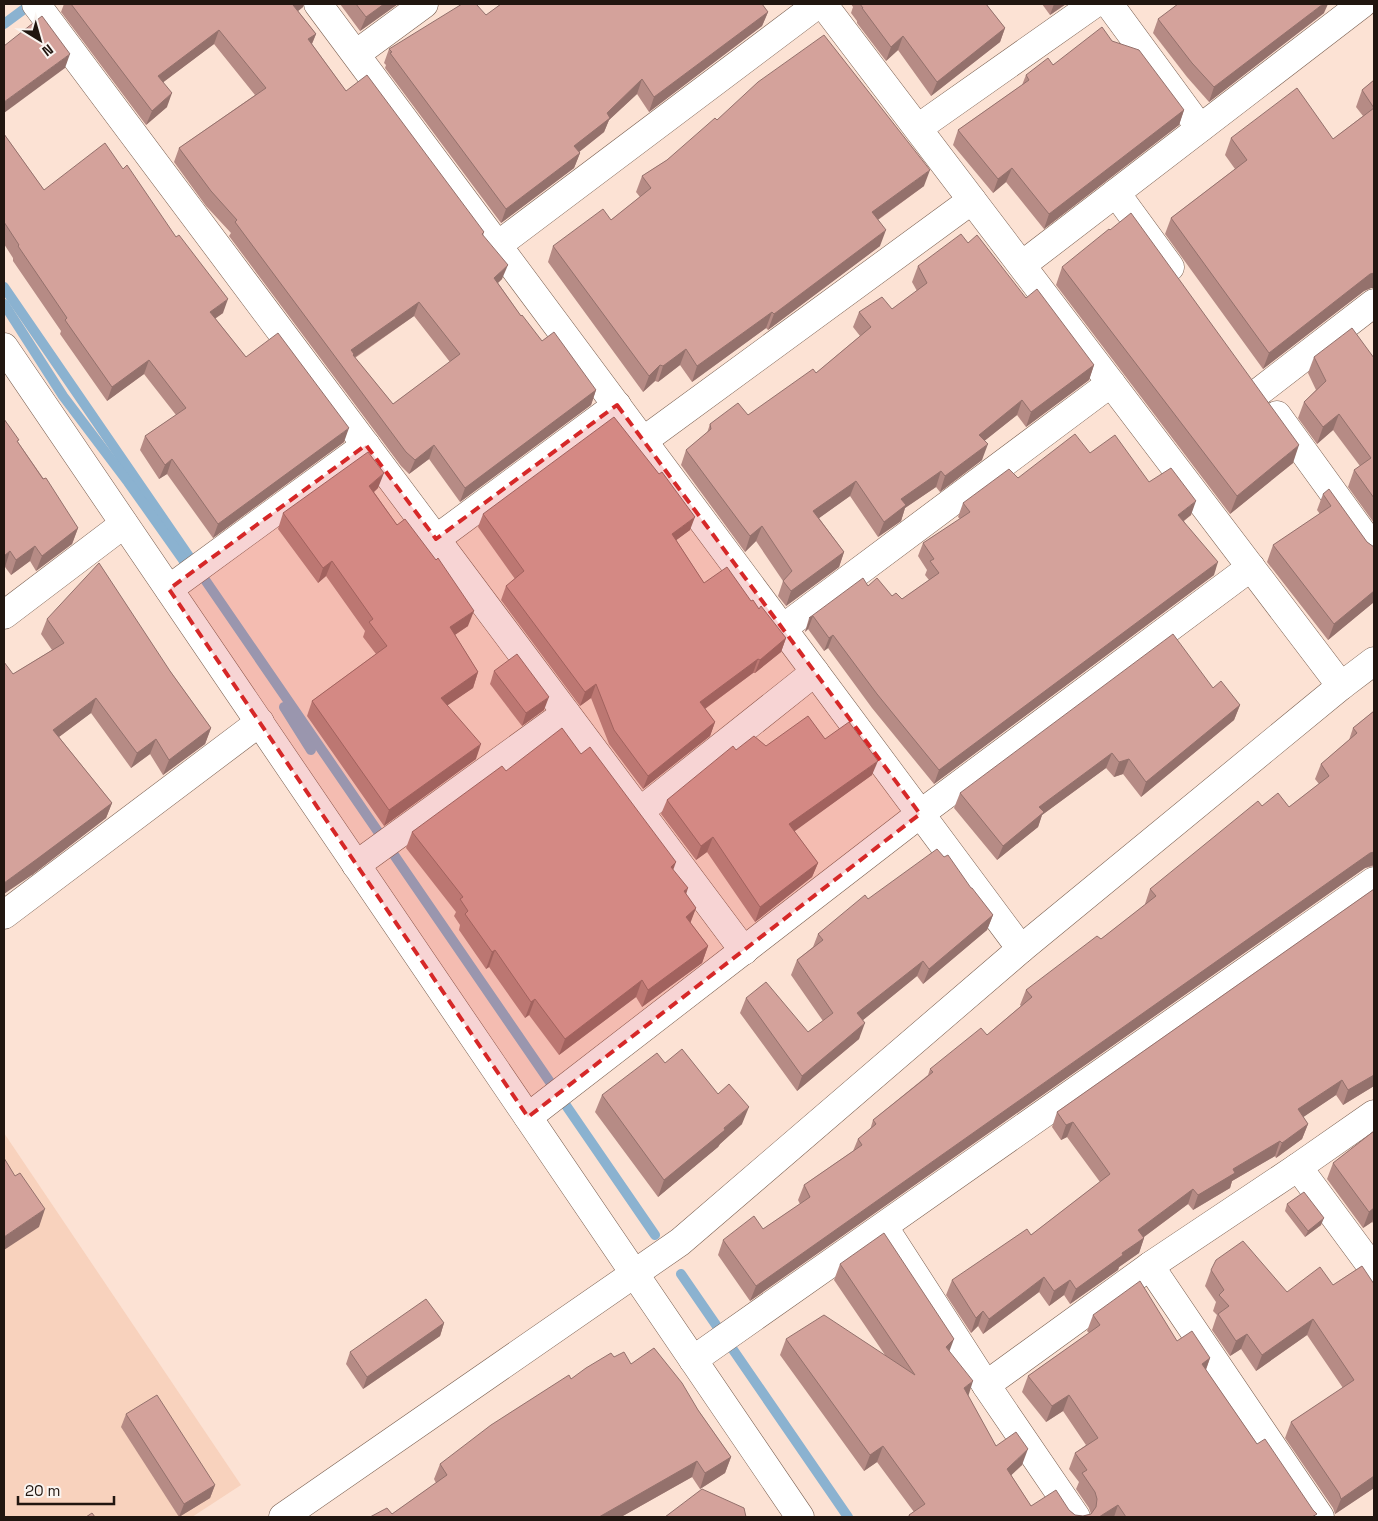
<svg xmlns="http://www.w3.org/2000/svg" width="1378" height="1521" font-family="'Space Grotesk',sans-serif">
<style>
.built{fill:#f8d2bd}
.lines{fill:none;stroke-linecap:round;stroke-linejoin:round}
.stream{stroke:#8bb2d0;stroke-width:10}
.minor-casing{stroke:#7a5f50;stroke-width:29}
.minor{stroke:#fff;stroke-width:28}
.wall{fill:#b68b85;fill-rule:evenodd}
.shaded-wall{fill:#94716c}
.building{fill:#d4a29b;stroke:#94716c;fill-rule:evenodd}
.marked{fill:#d62828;fill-opacity:0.2;stroke:#d62828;stroke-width:4;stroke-dasharray:10 6;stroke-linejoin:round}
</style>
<rect width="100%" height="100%" fill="#fce2d4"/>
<polygon class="built" points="4,1133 241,1485 192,1517 4,1517"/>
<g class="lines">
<g class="stream">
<polyline points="4,24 31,4"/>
<polyline points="4,287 655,1235"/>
<polyline points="4,304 63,396 128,482 184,561"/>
<polyline points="284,707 311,750"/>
<polyline points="681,1274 848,1517"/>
</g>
<defs>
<g id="minor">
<polyline points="36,4 744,951"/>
<polyline points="318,4 1021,949"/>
<polyline points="823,4 1341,686"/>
<polyline points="1109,4 1200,128"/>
<polyline points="356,54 424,4"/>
<polyline points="918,128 1094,4"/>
<polyline points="1116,193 1170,267"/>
<polyline points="498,245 818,4"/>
<polyline points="1022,265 1362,4"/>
<polyline points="4,347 800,1517"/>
<polyline points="1260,391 1374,303"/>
<polyline points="1277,415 1374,549"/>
<polyline points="643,441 972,200"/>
<polyline points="436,539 617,405"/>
<polyline points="169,589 366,445"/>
<polyline points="4,615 124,524"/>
<polyline points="783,628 1111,383"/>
<polyline points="639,812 815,672"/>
<polyline points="356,865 566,713"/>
<polyline points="4,915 260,722"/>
<polyline points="528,1117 920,814 1251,567"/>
<polyline points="1298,1167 1374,1270"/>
<polyline points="884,1227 986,1385 1076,1517"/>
<polyline points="1150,1266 1320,1517"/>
<polyline points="693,1360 1374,881"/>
<polyline points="986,1385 1150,1266 1298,1167 1374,1114"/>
<polyline points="283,1517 680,1242 1021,949 1341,686 1374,661"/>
</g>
</defs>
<use href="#minor" class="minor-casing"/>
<use href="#minor" class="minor"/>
</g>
<g class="wall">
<path d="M64 4H304L303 7 298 11 316 34 312 44 346 91 484 232 483 236 502 279 498 283 521 316 542 341 596 390 591 405 460 502 429 459 409 474 401 466 229 236 231 233 206 206 174 162 179 148 255 95 214 44 163 82 167 107 146 125 61 12ZM414 316 450 362 393 404 355 358Z"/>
<polygon points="340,4 398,4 360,31"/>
<polygon points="851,4 986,4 1005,28 1000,42 931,96 898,50 886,61 857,23 857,21 851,13 853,7"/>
<polygon points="1042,4 1066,4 1050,15"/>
<polygon points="768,12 762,26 649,112 637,94 609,120 604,132 579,152 580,153 574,168 501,223 385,68 386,65 384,63 389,49 486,15"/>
<polygon points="1324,13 1209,102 1187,77 1153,33 1158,19"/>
<polygon points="1112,41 1184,110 1179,125 1044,229 1006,182 993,193 953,145 958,130 1022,85 1026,75"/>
<polygon points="1374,80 1374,288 1371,288 1364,291 1263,369 1165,234 1171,218 1235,169 1225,155 1231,138 1333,139 1363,116 1356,107 1362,90"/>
<polygon points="717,120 924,186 878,220 880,246 768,330 766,328 692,382 680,365 658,382 655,381 643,392 548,262 553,246 611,220 640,197 636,192 642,176 667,160"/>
<polygon points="4,134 44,190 223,313 215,318 246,357 344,442 213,538 167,474 159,479 140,450 145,436 176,415 144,374 107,401 60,334 61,331 13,261 13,258 4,244"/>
<polygon points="968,243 1026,298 1094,365 1089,380 1026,427 1017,415 984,441 982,460 940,492 936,487 905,508 901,521 878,537 850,496 819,518 844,552 839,567 786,606 778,596 783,581 756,541 745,552 681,465 686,450 707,433 710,424 748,415 816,373 860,336 853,327 859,312 892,309 917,291 912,282 918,266"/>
<polygon points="1062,267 1293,463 1230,514 1056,285"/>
<polygon points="1314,357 1374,358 1374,523 1348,487 1354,470 1360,466 1333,430 1317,444 1298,418 1304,402 1316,390 1308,373"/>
<polygon points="4,419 18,442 78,528 72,544 36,571 30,561 11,575 5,567 4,568"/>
<polygon points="1090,453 1149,482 1191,515 1184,521 1214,575 934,784 872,708 828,648 824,651 808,629 805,632 809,618 868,586 892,596 902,599 929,580 925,575 927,570 918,556 923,543 960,519 958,517 963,503 1018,478"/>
<polygon points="378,488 374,492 468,626 455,635 478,672 473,688 447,705 476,759 384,826 307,716 312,701 376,654 363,637 365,631 326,576 318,583 278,529 283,513"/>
<polygon points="1323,494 1367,542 1374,547 1374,602 1328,640 1267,562 1273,545 1320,514 1317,510"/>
<polygon points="483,514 690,530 676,540 704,583 751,601 759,609 786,638 781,652 755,673 753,673 705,709 715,722 710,736 643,789 609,744 591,698 580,706 501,600 506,586 515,579 478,527"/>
<polygon points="47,619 170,671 211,728 205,744 163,775 150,754 131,768 91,713 59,737 112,803 106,818 32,875 13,674 52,650 41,634"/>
<polygon points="494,671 544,710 522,726 490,684"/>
<polygon points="1213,688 1240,705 1234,720 1141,797 1123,774 1114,777 1106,768 1042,815 1038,827 997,860 954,808 960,793"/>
<polygon points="1374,711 1374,866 1365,868 750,1301 718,1255 723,1240 763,1229 800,1204 798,1200 804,1185 853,1151 858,1139 870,1130 873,1120 928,1075 930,1069 987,1035 1021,1006 1020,1005 1026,990 1101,939 1145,905 1145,904 1150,889 1262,806 1289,807 1319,784 1315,779 1321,764 1349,740 1353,728"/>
<polygon points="825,739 872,775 794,831 818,863 812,877 755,922 707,852 696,860 661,814 667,800 736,750"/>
<polygon points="581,754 696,908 690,922 708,946 702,963 642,1007 636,997 559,1055 529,1015 525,1018 489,967 486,969 459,930 460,925 454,916 456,912 406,848 412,832 506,771"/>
<polygon points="971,888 993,915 987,930 923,984 917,976 863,1020 859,1039 797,1091 740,1013 746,998 808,1032 823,1021 791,975 797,960 813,947 818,934 868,899"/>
<polygon points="1374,889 1374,1086 1343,1105 1336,1095 1303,1117 1308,1124 1302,1139 1276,1158 1275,1156 1232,1181 1230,1188 1193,1210 1188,1204 1144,1237 1144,1238 1139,1253 1119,1267 1118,1270 1070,1304 1064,1295 1049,1306 1039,1292 983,1334 978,1326 971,1333 946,1295 952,1280 1031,1235 1100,1182 1067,1137 1061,1140 1052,1127 1057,1112"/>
<polygon points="665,1063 742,1124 720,1144 718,1147 658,1197 595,1112 602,1095"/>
<polygon points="1374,1131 1374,1224 1372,1222 1363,1228 1327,1179 1333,1163"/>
<polygon points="1287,1204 1321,1225 1305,1237 1285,1211"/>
<polygon points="840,1264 949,1352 968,1396 996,1446 1022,1465 1011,1475 1031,1506 1069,1510 1075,1515 1083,1516 1091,1514 1089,1508 1076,1489 1079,1482 1069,1469 1075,1453 1086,1445 1063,1411 1046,1422 1022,1392 1028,1376 1089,1333 1087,1331 1093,1315 1177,1341 1210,1358 1206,1370 1257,1444 1316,1517 908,1517 909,1515 914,1512 877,1462 864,1471 780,1355 786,1339 885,1355 834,1280"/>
<polygon points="1362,1266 1374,1488 1335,1514 1333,1508 1285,1438 1291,1422 1343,1388 1307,1335 1256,1371 1241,1349 1230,1356 1212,1330 1217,1315 1213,1311 1216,1302 1205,1286 1211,1270 1287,1292 1333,1285"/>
<polygon points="444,1323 440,1336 363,1389 346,1364 350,1352"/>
<polygon points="614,1357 631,1364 698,1410 731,1457 725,1473 700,1489 692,1477 621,1517 370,1517 392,1514 436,1483 434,1479 440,1464 571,1379"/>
<polygon points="126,1414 215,1485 210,1498 179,1517 121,1427"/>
</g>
<g class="shaded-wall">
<polygon points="294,4 304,4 303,7 288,19 293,5"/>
<polygon points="384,4 398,4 360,31 366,17"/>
<polygon points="1054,4 1066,4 1050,15"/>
<polygon points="1323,4 1328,4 1324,13 1209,102 1214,87"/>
<polygon points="768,12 762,26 649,112 654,97"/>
<polygon points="1005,28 1000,42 931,96 937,82"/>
<polygon points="219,30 214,44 153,90 158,76"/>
<polygon points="316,34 310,48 308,39"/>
<polygon points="903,36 898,50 886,61 891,47"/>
<polygon points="70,54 65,68 4,113 4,102"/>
<polygon points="642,79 637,94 609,120 604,132 569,160 574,146 607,113"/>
<polygon points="172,93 167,107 146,125 152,111"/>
<polygon points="1184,110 1179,125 1044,229 1049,214"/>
<polygon points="580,153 574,168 501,223 506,209"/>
<polygon points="1012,168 1006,182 993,193 998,179"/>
<polygon points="930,170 924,186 866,228 872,212"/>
<polygon points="886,230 880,246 768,330 774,314"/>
<polygon points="508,265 502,279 488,292 494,278"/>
<polygon points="1374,273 1374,288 1371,288 1364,291 1263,369 1269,353 1370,274"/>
<polygon points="228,299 223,313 205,326 210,312"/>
<polygon points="419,302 414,316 352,359 351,350"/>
<polygon points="772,312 766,328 692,382 697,366"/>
<polygon points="686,349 680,365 658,382 663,366"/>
<polygon points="149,360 144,374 107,401 112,387"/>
<polygon points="660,365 655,381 643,392 649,376"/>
<polygon points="1094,365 1089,380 1026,427 1031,412"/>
<polygon points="596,390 591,405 460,502 465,488"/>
<polygon points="1022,400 1017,415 973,450 979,435"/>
<polygon points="1339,414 1333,430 1317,444 1323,427"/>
<polygon points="349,428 344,442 213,538 218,524"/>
<polygon points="988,444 982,460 940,492 945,476"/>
<polygon points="434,445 429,459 409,474 415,460"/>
<polygon points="1299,445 1293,463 1230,514 1237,496"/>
<polygon points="172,459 167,474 159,479 165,465"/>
<polygon points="941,471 936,487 905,508 901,521 878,537 884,522 901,499"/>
<polygon points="384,473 378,488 364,501 369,486"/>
<polygon points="856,481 850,496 808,526 813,511"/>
<polygon points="1196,501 1191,515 1174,528 1178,515"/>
<polygon points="695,517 690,530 667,547 672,534"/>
<polygon points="762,526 756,541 745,552 750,536"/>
<polygon points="78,528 72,544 36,571 42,556"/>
<polygon points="35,546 30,561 11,575 16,560"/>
<polygon points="10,551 5,567 4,568 4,556"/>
<polygon points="844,552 839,567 786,606 791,591"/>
<polygon points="332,561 326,576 318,583 323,568"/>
<polygon points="1218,562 1214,575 934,784 939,770"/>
<polygon points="1374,591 1374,602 1328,640 1334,624"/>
<polygon points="474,611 468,626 444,642 450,627"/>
<polygon points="813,616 808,629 805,632 810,618"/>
<polygon points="833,635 828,648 824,651 829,638"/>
<polygon points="786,638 781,652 755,673 760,660"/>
<polygon points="758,659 753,673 695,716 700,702"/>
<polygon points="478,672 473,688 435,714 441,698"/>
<polygon points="596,684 591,698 580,706 585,692"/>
<polygon points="549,697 544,710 522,726 526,713"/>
<polygon points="96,698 91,713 48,745 53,730"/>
<polygon points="1240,705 1234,720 1141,797 1146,782"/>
<polygon points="715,722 710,736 643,789 648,776"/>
<polygon points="211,728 205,744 163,775 169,760"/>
<polygon points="156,739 150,754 131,768 137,753"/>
<polygon points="481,744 476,759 384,826 389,810"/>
<polygon points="1112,753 1106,768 1042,815 1038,827 997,860 1003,846 1039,807"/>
<polygon points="1129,759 1123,774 1114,777 1119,762"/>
<polygon points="878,761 872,775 784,839 789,824"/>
<polygon points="112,803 106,818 32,875 4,894 4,883"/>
<polygon points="713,837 707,852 696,860 701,846"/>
<polygon points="1374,852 1374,862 1373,865 1365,868 750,1301 756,1286 1370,853"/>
<polygon points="676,862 670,879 671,867"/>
<polygon points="818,863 812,877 755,922 760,907"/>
<polygon points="688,888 683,904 684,891"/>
<polygon points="696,908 690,924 686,917"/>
<polygon points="993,915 987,930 923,984 929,969"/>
<polygon points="708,946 702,963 642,1007 648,990"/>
<polygon points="495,950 489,967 486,969 492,952"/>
<polygon points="923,961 917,976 852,1029 857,1013"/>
<polygon points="642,980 636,997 559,1055 565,1039"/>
<polygon points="535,999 529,1015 525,1018 531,1002"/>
<polygon points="865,1023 859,1039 797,1091 802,1076"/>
<polygon points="1374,1075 1374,1086 1343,1105 1348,1090"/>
<polygon points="1342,1080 1336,1095 1293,1124 1298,1109"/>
<polygon points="749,1107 742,1124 720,1144 718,1147 658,1197 664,1180"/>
<polygon points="1073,1122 1067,1137 1061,1140 1066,1125"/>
<polygon points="1308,1124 1302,1139 1276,1158 1282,1143"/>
<polygon points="1280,1141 1275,1156 1232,1181 1230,1188 1193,1210 1198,1195 1233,1169"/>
<polygon points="1193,1189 1188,1204 1133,1245 1138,1230"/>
<polygon points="1374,1208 1374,1217 1372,1222 1363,1228 1369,1212"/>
<polygon points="45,1209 39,1227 4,1250 4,1237"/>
<polygon points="1324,1218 1321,1225 1305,1237 1308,1231"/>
<polygon points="1144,1238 1139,1253 1119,1267 1118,1270 1070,1304 1076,1289 1122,1253"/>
<polygon points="1044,1277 1039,1292 983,1334 989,1319"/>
<polygon points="1070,1280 1064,1295 1049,1306 1054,1291"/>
<polygon points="983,1311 978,1326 971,1333 976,1318"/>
<polygon points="1313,1319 1307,1335 1256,1371 1262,1355"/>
<polygon points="444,1323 440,1336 363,1389 367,1377"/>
<polygon points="1247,1334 1241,1349 1230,1356 1236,1341"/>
<polygon points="954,1339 948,1355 946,1347"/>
<polygon points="1210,1358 1204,1374 1202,1364"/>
<polygon points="973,1381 968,1397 964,1388"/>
<polygon points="1069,1395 1063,1411 1046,1422 1052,1406"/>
<polygon points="883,1446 877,1462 864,1471 870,1455"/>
<polygon points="1028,1449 1022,1465 1001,1485 1007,1469"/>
<polygon points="731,1457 725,1473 700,1489 705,1473"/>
<polygon points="697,1461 692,1477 621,1517 599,1517"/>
<polygon points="1374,1476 1374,1488 1335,1514 1341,1499"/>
<polygon points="215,1485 210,1498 179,1517 184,1504"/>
<polygon points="1118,1505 1114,1517 1099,1517"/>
</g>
<g class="building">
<path d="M71 4H294L293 5 316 34 308 39 346 91 367 75 484 232 482 234 508 265 494 278 521 316 522 315 542 341 554 332 596 390 465 488 434 445 415 460 406 452 235 222 237 220 211 191 179 148 266 88 219 30 158 76 172 93 152 111ZM419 302 460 354 393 404 353 355 354 354 351 350Z"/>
<polygon points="356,4 384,4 366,17"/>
<polygon points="462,4 476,4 486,15 501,4 762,4 768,12 654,97 642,79 607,113 610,118 574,146 580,153 506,209 390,53 392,52 389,49"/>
<polygon points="860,4 986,4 1005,28 937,82 903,36 891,47 862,8 863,8"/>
<polygon points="1178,4 1323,4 1214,87 1192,63 1158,19"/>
<polygon points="42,16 70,54 4,102 4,46"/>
<polygon points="1102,27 1112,41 1139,50 1184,110 1049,214 1012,168 998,179 958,130 1029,80 1026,75 1048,58 1053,65"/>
<polygon points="824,35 930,170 872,212 886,230 774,314 772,312 697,366 686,349 663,366 660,365 649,376 553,246 603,209 611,220 651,188 642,176 667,160 715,118 717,120 758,82"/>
<polygon points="1374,80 1374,273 1370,274 1269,353 1171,218 1247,160 1231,138 1297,88 1333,139 1374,108 1362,90"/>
<polygon points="4,134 44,190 105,143 123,169 127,165 176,237 179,235 228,299 210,312 246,357 278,333 349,428 218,524 172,459 165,465 145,436 186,408 149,360 112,387 65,320 67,318 18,246 19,245 4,222"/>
<polygon points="1131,213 1299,445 1237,496 1062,267 1109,229 1110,230"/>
<polygon points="961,234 968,243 977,235 1026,298 1037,289 1094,365 1031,412 1022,400 979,435 988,444 945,476 941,471 901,499 906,505 884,522 856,481 813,511 844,552 791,591 783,581 792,571 762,526 750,536 686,450 711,429 710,424 738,403 748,415 813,369 816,373 871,327 859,312 882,297 892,309 927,283 918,266"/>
<polygon points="1352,328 1374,358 1374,498 1354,470 1371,458 1339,414 1323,427 1304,402 1326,381 1314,357"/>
<polygon points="614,417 659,474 662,472 695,517 672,534 704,583 727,567 751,601 753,600 759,609 761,606 786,638 760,660 758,659 700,702 715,722 648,776 614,730 596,684 585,692 506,586 524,571 483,514"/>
<polygon points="4,419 19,440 17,441 43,479 46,478 78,528 42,556 35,546 16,560 10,551 4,556"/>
<polygon points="1075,434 1090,453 1115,435 1149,482 1171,468 1196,501 1178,515 1218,562 939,770 877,694 833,635 829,638 813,616 809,618 863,578 868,586 877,578 892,596 896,593 902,599 939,573 930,561 934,559 923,543 970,512 963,503 1009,469 1018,478"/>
<polygon points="368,452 384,473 369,486 397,525 405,519 436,560 438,558 474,611 450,627 478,672 441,698 481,744 389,810 312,701 387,646 369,622 373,619 332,561 323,568 283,513"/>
<polygon points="1329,489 1367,542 1374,547 1374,591 1334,624 1273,545 1331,506 1323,494"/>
<polygon points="99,563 170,671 211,728 169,760 156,739 137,753 96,698 53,730 112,803 37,859 4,883 4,662 13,674 64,643 47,619"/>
<polygon points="1173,634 1213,688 1221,681 1240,705 1146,782 1129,759 1119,762 1112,753 1039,807 1044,812 1003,846 960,793"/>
<polygon points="517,654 549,697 526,713 494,671"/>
<polygon points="1374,711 1374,852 1370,853 756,1286 723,1240 754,1216 763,1229 810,1197 804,1185 862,1145 858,1139 876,1124 873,1120 933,1072 930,1069 981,1028 987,1035 1032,997 1026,990 1097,936 1101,939 1156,896 1150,889 1258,801 1262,806 1278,793 1289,807 1329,776 1321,764 1357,733 1353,728"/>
<polygon points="808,716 825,739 849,722 878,761 789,824 818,863 760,907 713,837 701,846 667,800 733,746 736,750 754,736 766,746"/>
<polygon points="562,728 581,754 590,747 676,862 671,867 688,888 684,891 696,908 686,917 708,946 648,990 642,980 565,1039 535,999 531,1002 495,950 492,952 465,914 468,911 460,899 463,897 412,832 502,766 506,771"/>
<polygon points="937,849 944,857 948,855 971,888 972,888 993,915 929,969 923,961 857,1013 865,1023 802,1076 746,998 766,982 808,1032 833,1013 797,960 823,940 818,934 865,895 868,899"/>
<polygon points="1374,889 1374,1075 1348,1090 1342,1080 1298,1109 1308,1124 1282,1143 1280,1141 1233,1169 1235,1173 1198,1195 1193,1189 1138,1230 1144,1238 1122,1253 1123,1255 1076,1289 1070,1280 1054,1291 1044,1277 989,1319 983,1311 976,1318 952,1280 1027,1229 1031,1235 1110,1174 1073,1122 1066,1125 1057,1112"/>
<polygon points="682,1049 718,1094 729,1084 749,1107 724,1128 725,1130 664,1180 602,1095 657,1053 665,1063"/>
<polygon points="1374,1131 1374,1208 1369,1212 1333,1163"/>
<polygon points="4,1158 15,1176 20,1173 45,1209 4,1237"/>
<polygon points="1304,1192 1324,1218 1308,1231 1287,1204"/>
<polygon points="884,1233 954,1339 946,1347 973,1381 964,1388 996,1446 1016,1432 1028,1449 1007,1469 1031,1506 1056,1490 1069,1510 1075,1515 1083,1516 1091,1514 1096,1507 1097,1499 1095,1492 1082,1473 1087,1470 1075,1453 1098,1438 1069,1395 1052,1406 1028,1376 1100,1325 1093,1315 1140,1281 1177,1341 1192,1331 1210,1358 1202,1364 1257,1444 1265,1439 1313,1510 1317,1514 1312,1517 1126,1517 1118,1505 1099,1517 910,1517 909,1515 925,1504 883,1446 870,1455 786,1339 824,1315 915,1375 840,1264"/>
<polygon points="1243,1241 1287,1292 1320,1267 1333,1285 1362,1266 1374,1284 1374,1476 1341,1499 1339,1493 1291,1422 1354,1380 1313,1319 1262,1355 1247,1334 1236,1341 1218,1314 1229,1306 1219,1295 1224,1290 1211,1270 1216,1260"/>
<polygon points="426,1299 444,1323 367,1377 350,1352"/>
<polygon points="654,1348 682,1383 698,1410 731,1457 705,1473 697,1461 599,1517 370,1517 387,1508 392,1514 447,1475 440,1464 491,1425 569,1375 571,1379 586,1368 611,1353 614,1357 624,1352 631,1364"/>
<polygon points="157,1395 215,1485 184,1504 126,1414"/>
<polygon points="702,1489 744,1508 746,1517 665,1517"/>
<polygon points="92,1513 95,1517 86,1517"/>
</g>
<path class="marked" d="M617 405 920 814 528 1117 169 589 366 445 436 539Z"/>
<rect width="1378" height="1521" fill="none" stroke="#211610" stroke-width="10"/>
<g transform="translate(40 40) rotate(143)" stroke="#faf4f0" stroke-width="4" paint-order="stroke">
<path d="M0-4L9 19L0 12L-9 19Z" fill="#211610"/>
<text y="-8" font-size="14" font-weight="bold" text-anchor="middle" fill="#211610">N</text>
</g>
<path d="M18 1496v8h96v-8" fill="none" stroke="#211610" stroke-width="2.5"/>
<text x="25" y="1496" font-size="15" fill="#211610" stroke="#faf4f0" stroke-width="4" paint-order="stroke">20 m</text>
</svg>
